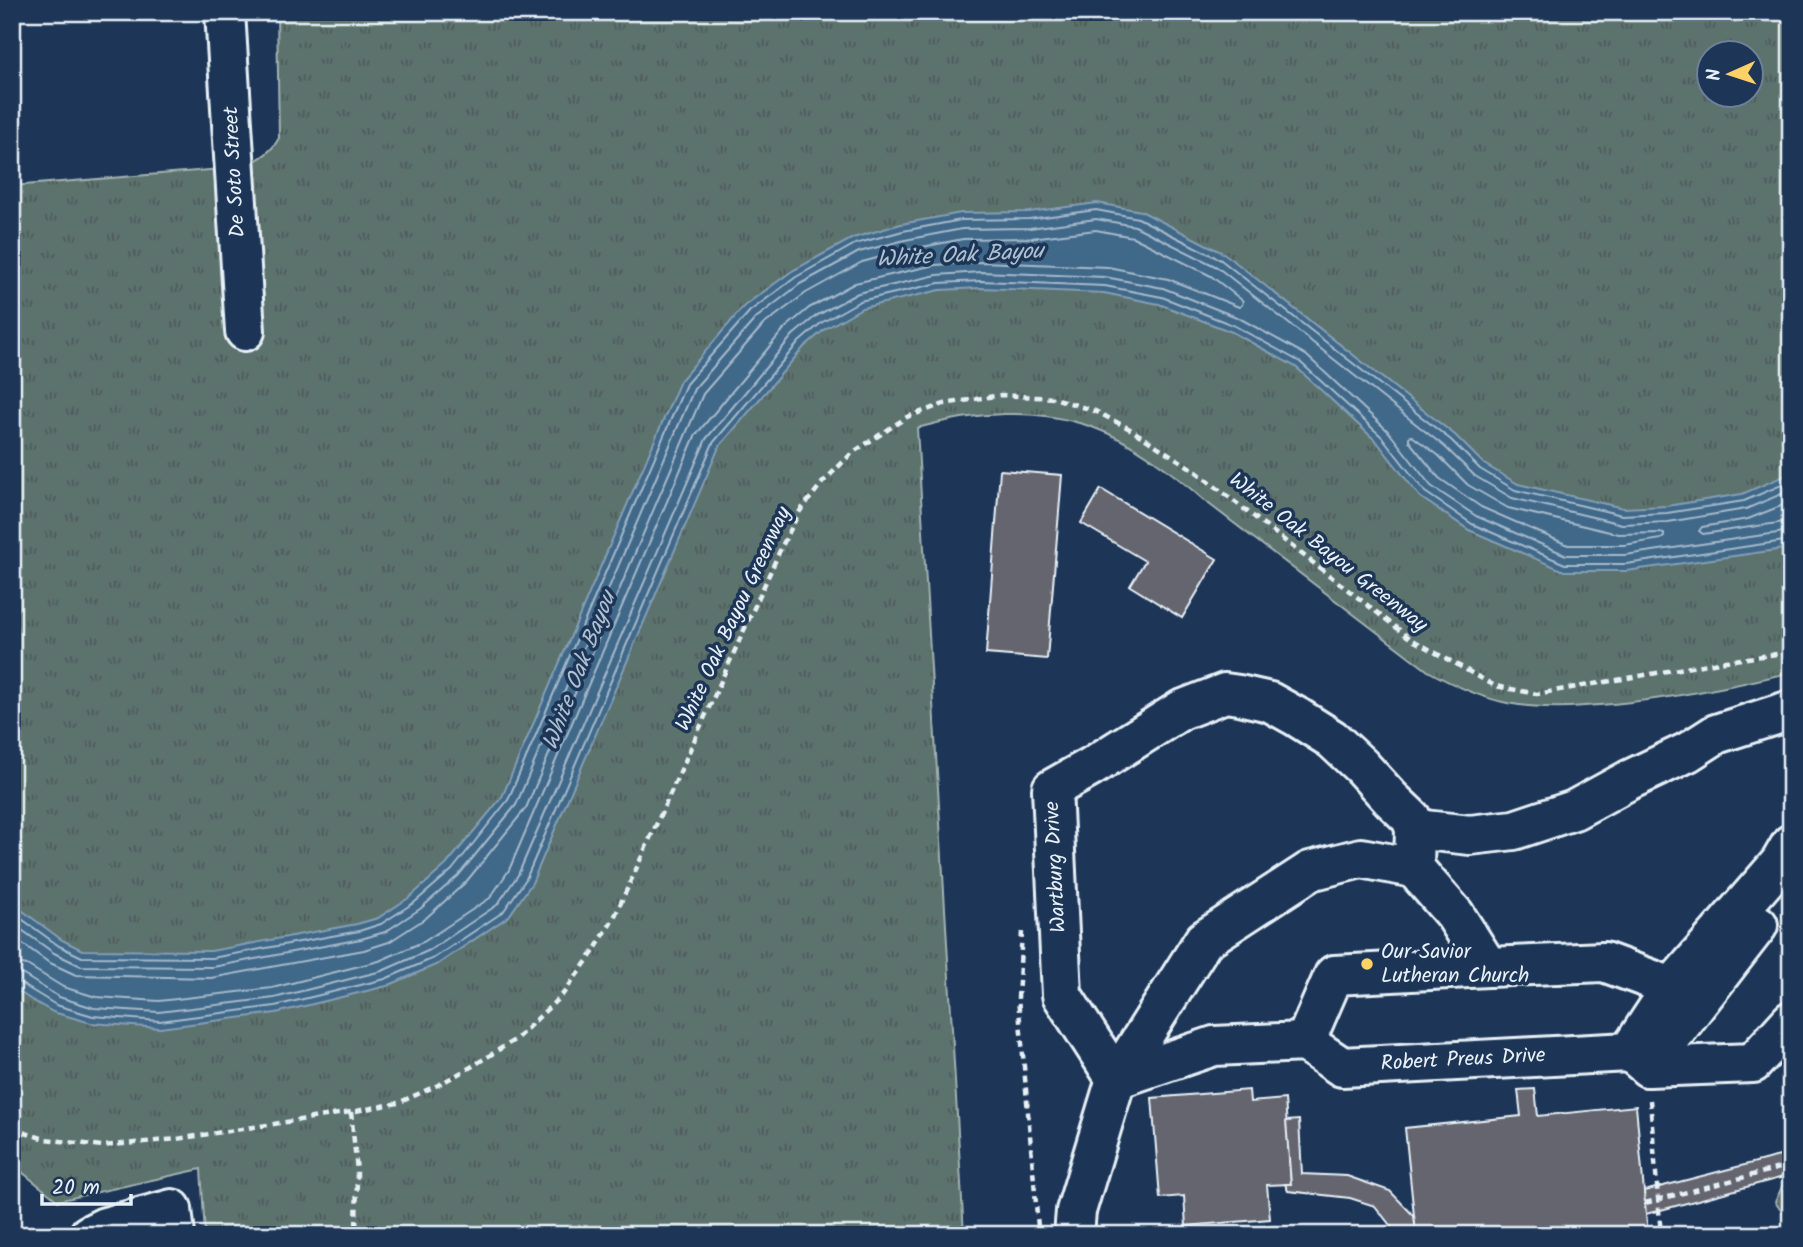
<svg xmlns="http://www.w3.org/2000/svg" width="1803" height="1247" font-family="Kalam,sans-serif">
<style>
.park{fill:url(#park-tufts);stroke:#a2b2b2;stroke-width:2;fill-rule:evenodd}
.water{fill:#416889;stroke:#849fb5;stroke-width:2}
.lines{fill:none;stroke-linecap:round;stroke-linejoin:round}
.shore{stroke:#a5bacc;stroke-width:2}
.building{fill:#65656f;stroke:#e8f1f8;stroke-width:2}
.minor-casing{stroke:#e8f1f8;stroke-width:44}
.path{stroke:#e8f1f8;stroke-width:4.5;stroke-dasharray:7 5;stroke-linecap:butt}
.minor{stroke:#1d3557;stroke-width:38}
.poi-dot{fill:#ffd166;stroke:#1d3557;stroke-width:2.5}
.labels{text-anchor:middle;dominant-baseline:central;stroke-width:7;stroke-linejoin:round;paint-order:stroke}
.street-label{font-size:21px;fill:#e8f1f8;stroke:#1d3557}
.poi-label{font-size:21px;fill:#e8f1f8;stroke:#1d3557;text-anchor:start}
.water-label{font-size:23px;font-style:italic;fill:#aec1d1;stroke:#1d3557}
</style>
<defs>
<pattern id="park-tufts" width="24" height="20" patternUnits="userSpaceOnUse" patternTransform="scale(1.75)"><rect width="24" height="20" fill="#5b726d"/><path d="M3 7l-1-3M5 7V3M7 7l1-3M15 17l-1-3M17 17v-4M19 17l1-3" fill="none" stroke="#4f5b5a"/></pattern>
</defs>
<rect width="100%" height="100%" fill="#1d3557"/>
<filter id="ink" filterUnits="userSpaceOnUse"><feTurbulence type="fractalNoise" baseFrequency=".0143" numOctaves="2"/><feDisplacementMap in="SourceGraphic" scale="14" xChannelSelector="R" yChannelSelector="G"/><feConvolveMatrix kernelMatrix="1 2 1 2 8 2 1 2 1" color-interpolation-filters="sRGB"/></filter>
<g filter="url(#ink)">
<g class="park">
<path d="M277 12H1791V672C1732 687 1673 698 1613 704 1577 707 1542 710 1507 703 1478 697 1453 685 1428 671L1205 501C1172 472 1134 442 1092 427 1036 407 973 412 917 428L964 1235H205L201 1169 58 1201 12 1164V186L234 168C252 164 270 155 279 138ZM1708 52H1750V94H1708Z"/>
<polygon points="1791,1175 1791,1235 1789,1235 1789,1222 1775,1202 1787,1176"/>
</g>
<polygon class="water" points="1097,203 1141,211 1225,254 1455,435 1484,464 1518,484 1623,508 1667,506 1742,494 1791,473 1791,546 1784,549 1626,571 1564,571 1469,530 1420,497 1377,442 1296,367 1232,332 1159,304 1104,293 981,288 940,290 862,308 825,329 804,347 719,447 532,883 509,916 438,964 387,986 276,1013 160,1028 91,1023 53,1012 30,999 12,987 12,903 62,940 82,950 211,951 357,924 378,918 410,897 446,865 502,797 680,381 744,306 792,271 853,238 901,224 961,213 1029,212"/>
<g class="lines">
<g class="shore">
<polygon points="1412,436 1438,455 1468,485 1508,508 1618,534 1661,533 1664,534 1664,537 1661,539 1624,545 1568,545 1481,507 1439,478 1409,441 1409,437"/>
<polyline points="1791,502 1748,519 1702,527 1699,531 1703,534 1791,521"/>
<polyline points="12,912 59,946 82,957 212,958 359,931 381,924 415,902 452,870 508,800 686,384 750,311 796,277 855,244 903,231 961,220 1029,219 1096,210 1138,218 1221,260 1451,440 1480,469 1515,490 1622,515 1667,513 1744,501 1791,481"/>
<polyline points="12,923 54,953 81,966 213,967 361,939 385,932 420,909 458,876 516,805 694,389 756,318 800,284 859,252 905,240 962,229 1030,228 1096,219 1135,226 1217,267 1445,447 1475,476 1512,498 1622,524 1668,522 1746,509 1791,490"/>
<polyline points="12,936 48,962 76,975 211,978 364,950 389,942 426,918 466,882 526,808 703,394 763,325 806,293 862,262 907,250 963,239 1031,238 1096,230 1133,237 1211,276 1243,301 1242,305 1239,307 1168,279 1108,267 981,262 935,265 855,283 809,308 784,329 695,436 509,870 490,898 425,941 379,961 272,988 159,1001 96,997 63,987 27,965 12,962"/>
<polyline points="12,973 22,974 59,997 94,1008 159,1012 274,998 382,971 430,950 497,905 518,875 706,439 793,335 816,316 858,293 937,275 981,272 1105,277 1163,288 1239,318 1306,355 1388,431 1431,486 1476,516 1566,555 1625,555 1791,531"/>
<polyline points="12,981 18,982 56,1005 93,1016 160,1021 275,1006 385,979 434,958 503,912 526,879 713,443 799,342 821,323 860,301 939,283 981,281 1105,286 1162,297 1235,326 1300,362 1382,437 1425,492 1472,524 1565,564 1626,564 1791,540"/>
</g>
</g>
<g class="building">
<polygon points="1000,470 1062,475 1047,659 986,654"/>
<polygon points="1101,489 1217,559 1182,618 1130,586 1145,561 1081,523"/>
<polygon points="1535,1089 1538,1116 1636,1106 1648,1235 1416,1235 1405,1128 1521,1116 1518,1090"/>
<polygon points="1249,1090 1250,1102 1285,1099 1291,1184 1267,1185 1270,1219 1186,1226 1184,1196 1160,1198 1152,1098"/>
<polygon points="1299,1120 1302,1174 1347,1176 1390,1191 1414,1216 1416,1233 1397,1234 1375,1206 1350,1198 1288,1191 1285,1184 1291,1184 1286,1121"/>
<polygon points="1791,1153 1791,1175 1646,1214 1644,1191"/>
</g>
<g class="lines">
<defs>
<g id="minor">
<polyline points="225,12 245,331"/>
<polyline points="1415,829 1470,835 1514,830 1574,810 1629,780 1688,752 1716,734 1791,710"/>
<polyline points="1305,1042 1334,975 1488,967"/>
<polyline points="1634,1055 1648,1067 1753,1063 1791,1021"/>
<polyline points="1648,1067 1758,925"/>
<polyline points="1116,1079 1204,940 1310,871 1361,858 1414,868 1455,915 1488,967 1604,962 1672,987 1780,863 1791,844"/>
<polyline points="1116,1079 1214,1046 1305,1042 1342,1067 1629,1052 1672,987"/>
<polyline points="89,1235 105,1227 172,1209 175,1235"/>
<polyline points="1074,1235 1076,1211 1116,1079 1062,995 1052,789 1091,767 1181,710 1225,693 1239,695 1270,702 1297,717 1332,739 1361,766 1391,799 1411,818 1415,829 1414,868"/>
</g>
</defs>
<use href="#minor" class="minor-casing"/>
<g class="path">
<polyline points="1022,932 1018,998 1038,1227"/>
<polyline points="1650,1100 1661,1235"/>
<polyline points="351,1112 357,1171 356,1235"/>
<polyline points="12,1129 45,1139 102,1146 177,1139 351,1112 398,1103 438,1085 471,1067 516,1039 563,994 592,954 614,918 782,546 800,511 823,482 852,453 907,417 944,404 1001,395 1054,398 1095,411 1130,429 1194,470 1411,639 1495,686 1537,694 1719,662 1791,652"/>
<polyline points="1645,1203 1791,1165"/>
</g>
<use href="#minor" class="minor"/>
</g>
</g>
<circle class="poi-dot" cx="1367" cy="964" r="7"/>
<g class="labels">
<g class="street-label">
<text transform="translate(235 172) rotate(-93)">De Soto Street</text>
<text transform="translate(1328 553) rotate(38)">White Oak Bayou Greenway</text>
<text transform="translate(734 619) rotate(-65)">White Oak Bayou Greenway</text>
<text transform="translate(1056 867) rotate(-93)">Wartburg Drive</text>
<text transform="translate(1463 1060) rotate(-3)">Robert Preus Drive</text>
</g>
<g class="poi-label">
<text x="1381" y="952">Our Savior<tspan x="1381" dy="24">Lutheran Church</tspan></text>
</g>
<g class="water-label">
<text transform="translate(960 256) rotate(-3)">White Oak Bayou</text>
<text transform="translate(580 671) rotate(-69)">White Oak Bayou</text>
</g>
</g>
<rect width="1803" height="1247" fill="none" stroke="#1d3557" stroke-width="42"/>
<rect x="21" y="21" width="1761" height="1205" fill="none" stroke="#e8f1f8" stroke-width="2.5" filter="url(#ink)"/>
<g transform="translate(1730 74) rotate(267)"><circle r="33" fill="#1d3557" stroke="#6e8097" stroke-width="2"/>
<path d="M0-5L12 26L0 18L-12 26Z" fill="#ffd166"/>
<text y="-10" font-size="19" font-weight="bold" text-anchor="middle" fill="#e8f1f8">N</text>
</g>
<path d="M42 1194v10h89v-10" fill="none" stroke="#e8f1f8" stroke-width="3.5"/>
<text x="52" y="1194" font-size="21" fill="#e8f1f8" stroke="#1d3557" stroke-width="5" paint-order="stroke">20 m</text>
</svg>
